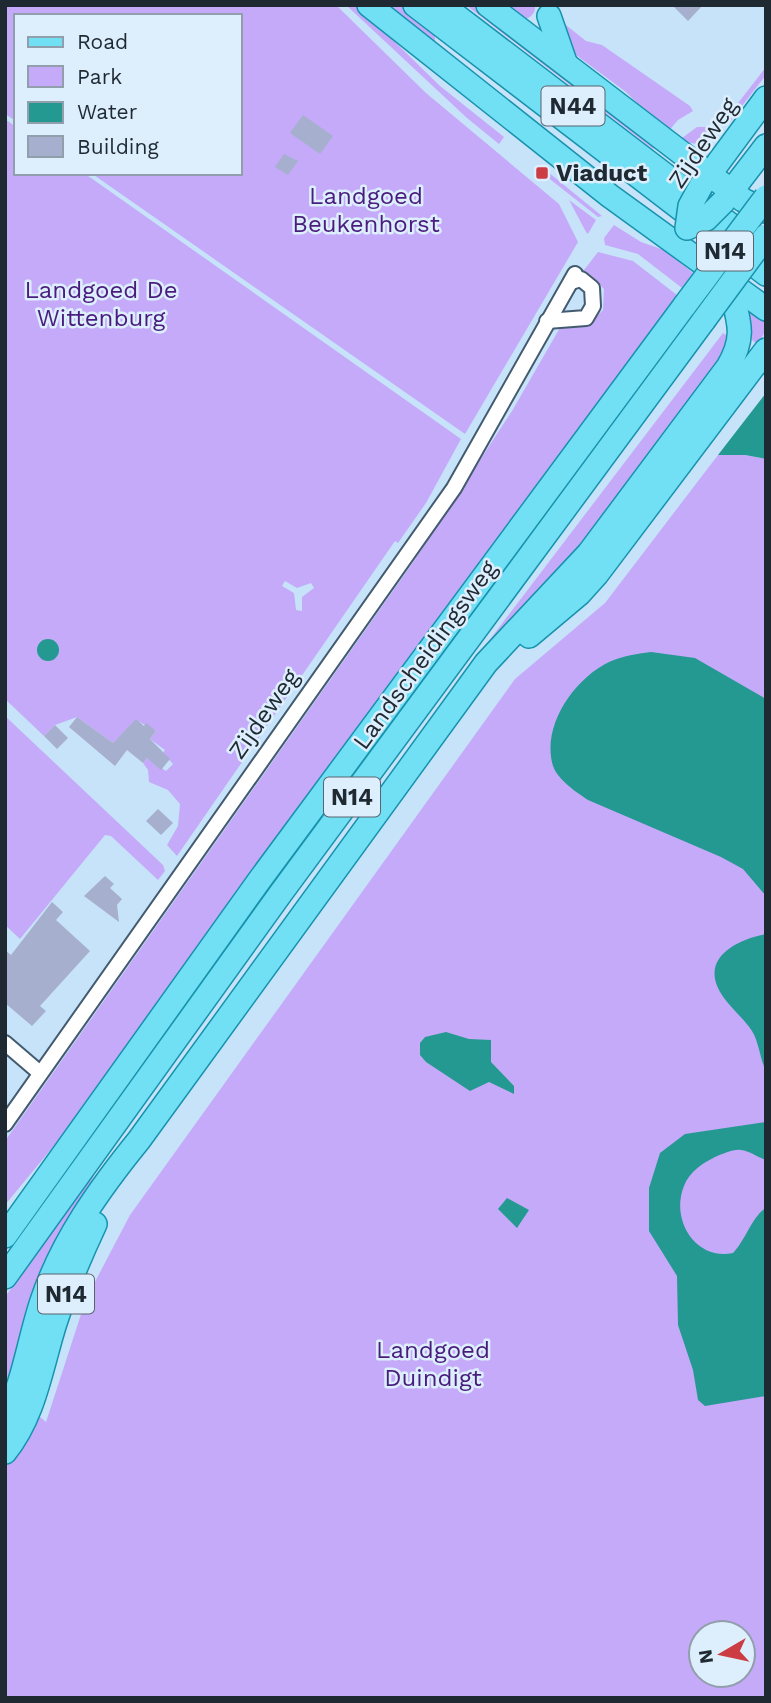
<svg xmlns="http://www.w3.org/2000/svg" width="771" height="1703" viewBox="0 0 771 1703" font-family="'Work Sans',sans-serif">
	<rect width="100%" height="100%" fill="#c7e3fa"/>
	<g fill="#c5aaf9" fill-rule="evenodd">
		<polygon points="5,5 336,5 426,93 559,204 578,242 465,434 91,173 240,173 240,16 16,16 16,121 5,114"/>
		<polygon points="346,5 357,5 440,86 504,137 499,144 467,118"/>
		<polygon points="376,5 401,5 435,31 435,46"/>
		<polygon points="466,5 476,5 657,144 653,149"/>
		<path d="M495,5H535C536,13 531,17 524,20Z"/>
		<polygon points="562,22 586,41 602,45 690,106 693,111 678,120 667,133 626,92 568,49"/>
		<polygon points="766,67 766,75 729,123 725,120"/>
		<path d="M5,119L16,127V173H84L461,439L426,503L398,543L395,541L177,856L167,845L178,826L180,804L168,790L149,782L148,770L143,763L147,758L166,771L173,764L163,753L165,750L150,739L156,731L136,720L113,743L77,717L55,725L44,736L5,699ZM285,581L297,588L311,583L314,588L302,597V611L296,610L294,593L282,586Z"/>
		<polygon points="697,127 707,127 716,136 697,144 678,141"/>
		<polygon points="548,172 602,216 598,217 546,176"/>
		<polygon points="569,200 596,220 588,234 586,232"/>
		<polygon points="614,225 641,242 664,250 693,273 682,288 638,254 605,245 604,238"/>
		<polygon points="598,252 633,261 677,295 327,771 71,1125 5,1205 5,1141 414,561 512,411 561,326 588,325 603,310 604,289 584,270"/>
		<polygon points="741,299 766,318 766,331 757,344 747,336"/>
		<polygon points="723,333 729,337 730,347 614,508 488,649 485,646"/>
		<path d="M718,455H745L766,459V1698H5V1460L33,1411L46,1422L86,1299L130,1215L515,679L605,603ZM701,1633H743V1675H701Z"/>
		<polygon points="5,716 163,865 165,871 158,880 111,836 105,835 20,939 5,925"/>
		<polygon points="96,1171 42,1286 5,1397 5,1297"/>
	</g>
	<g fill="#239991">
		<polygon points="766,393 766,459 745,455 718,455"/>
		<circle cx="48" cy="650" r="11"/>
		<path d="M651,652L695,658L766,699V896L743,869L721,857L588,800C576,792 558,780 553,766C541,726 574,679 609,662C622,656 636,654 651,652Z"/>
		<path d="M766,934V1071C760,1059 759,1042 752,1031C744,1019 732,1009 724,998C697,961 733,940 766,934Z"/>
		<polygon points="446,1032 469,1039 491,1040 491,1062 514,1086 514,1094 489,1082 470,1091 426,1062 420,1055 420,1043 425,1037"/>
		<path d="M766,1122V1160C757,1157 750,1151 741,1150C733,1149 723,1154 715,1157C703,1163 689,1172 684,1186C670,1220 696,1261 733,1253C745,1241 753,1215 766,1208V1396L705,1406L698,1400L693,1370L678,1325L677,1276L649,1231V1188L660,1153L685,1134Z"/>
		<polygon points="507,1198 529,1210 517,1228 498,1209"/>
	</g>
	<g fill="#a6afcd">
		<polygon points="672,5 703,5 688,21"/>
		<polygon points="303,115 333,136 320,154 290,133"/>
		<polygon points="284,154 298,161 288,175 275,167"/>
		<polygon points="77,717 113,743 136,719 144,726 146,723 156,731 150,739 170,759 161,770 147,758 143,763 127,750 115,766 69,727"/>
		<polygon points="55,725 68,738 57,749 44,736"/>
		<polygon points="158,809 173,823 161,835 146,821"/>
		<polygon points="105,876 114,884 110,888 122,899 117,905 119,922 84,896"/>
		<polygon points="52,902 63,912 56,920 90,951 40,1006 46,1011 32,1026 5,1003 5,950 11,955"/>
	</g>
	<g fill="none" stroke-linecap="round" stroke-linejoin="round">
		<defs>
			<g id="street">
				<polyline points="547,321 586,318 593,306 592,288 581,279 571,282"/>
				<polyline points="5,1043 40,1073"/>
				<polyline points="5,1124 454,488 575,274"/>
			</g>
			<g id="primary">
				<polyline points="369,5 610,196 766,309"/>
				<polyline points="415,5 766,274"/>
				<polyline points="442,5 766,252"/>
				<polyline points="488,5 743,200 766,211"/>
				<polyline points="549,16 565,62"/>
				<polyline points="701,186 766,98"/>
				<polyline points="723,202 766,146"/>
				<polyline points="529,636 579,594 597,574 766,350"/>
				<polyline points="5,1236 261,878 685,305"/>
				<polyline points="5,1277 281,893 704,320"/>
				<path d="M5,1419C24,1382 29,1340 42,1301C62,1241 100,1188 139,1140L486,663L589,553L728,367C748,333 737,318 729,282"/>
				<path d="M5,1452C35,1415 41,1367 55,1323C66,1289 80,1256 95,1224"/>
			</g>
		</defs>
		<use href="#street" stroke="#435b6f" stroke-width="18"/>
		<use href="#primary" stroke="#1792ac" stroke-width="26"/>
		<use href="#street" stroke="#fff" stroke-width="14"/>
		<use href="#primary" stroke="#71dff4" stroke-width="23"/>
		<defs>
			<g id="primary-bridge">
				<polyline points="701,186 690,206 687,228 706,219 723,202"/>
				<polyline points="685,305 766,197"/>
				<polyline points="704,320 766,236"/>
			</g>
		</defs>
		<use href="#primary-bridge" stroke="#1792ac" stroke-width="26" stroke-linecap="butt"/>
		<use href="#primary-bridge" stroke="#71dff4" stroke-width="23"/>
	</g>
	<rect fill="#cc3c43" stroke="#ddeefd" stroke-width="2.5" x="535" y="166" width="14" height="14" rx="3.5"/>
	<g text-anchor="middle" stroke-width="5" stroke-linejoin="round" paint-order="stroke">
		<g fill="#ddeefd" stroke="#58646f" stroke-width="2">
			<rect x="541.5" y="86.5" width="63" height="39" rx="5"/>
			<rect x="697" y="231.5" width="56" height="39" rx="5"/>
			<rect x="324" y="777.5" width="56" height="39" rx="5"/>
			<rect x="38" y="1274.5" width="56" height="39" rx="5"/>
		</g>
		<g font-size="23" font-weight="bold" fill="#1f2932">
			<text x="573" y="114">N44</text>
			<text x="725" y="259">N14</text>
			<text x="352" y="805">N14</text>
			<text x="66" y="1302">N14</text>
		</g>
		<g font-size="24" fill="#1f2932" stroke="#ddeefd">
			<text transform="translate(703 143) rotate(-56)" y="8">Zijdeweg</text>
			<text transform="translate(425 655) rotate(-54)" y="8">Landscheidingsweg</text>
			<text transform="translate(264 714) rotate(-55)" y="8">Zijdeweg</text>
		</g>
		<g font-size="24" font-weight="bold" fill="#1f2932" stroke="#ddeefd" text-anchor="start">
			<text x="556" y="181">Viaduct</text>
		</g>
		<g font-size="24" fill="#4a1c7e" stroke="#ddeefd">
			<text x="366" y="204">Landgoed<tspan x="366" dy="28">Beukenhorst</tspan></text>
			<text x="101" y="298">Landgoed De<tspan x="101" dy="28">Wittenburg</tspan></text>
			<text x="433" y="1358">Landgoed<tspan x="433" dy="28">Duindigt</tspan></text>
		</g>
	</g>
	<rect width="771" height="1703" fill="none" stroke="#1f2932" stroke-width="14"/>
	<rect x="14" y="14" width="228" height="161" fill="#ddeefd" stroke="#919fac" stroke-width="2"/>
	<rect x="28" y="37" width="35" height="10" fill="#71dff4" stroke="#919fac" stroke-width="2"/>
	<text x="77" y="49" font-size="21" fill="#1f2932">Road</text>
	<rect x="28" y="66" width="35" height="21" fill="#c5aaf9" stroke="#919fac" stroke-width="2"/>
	<text x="77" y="84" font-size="21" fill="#1f2932">Park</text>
	<rect x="28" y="102" width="35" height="21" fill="#239991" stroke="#919fac" stroke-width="2"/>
	<text x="77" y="119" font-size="21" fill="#1f2932">Water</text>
	<rect x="28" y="136" width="35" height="21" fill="#a6afcd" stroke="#919fac" stroke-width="2"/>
	<text x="77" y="154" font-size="21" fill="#1f2932">Building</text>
	<g transform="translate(722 1654) rotate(261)"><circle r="33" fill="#ddeefd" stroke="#919fac" stroke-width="2"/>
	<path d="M0-5L12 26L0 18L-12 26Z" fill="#cc3c43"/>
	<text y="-10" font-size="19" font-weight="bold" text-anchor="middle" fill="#1f2932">N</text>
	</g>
</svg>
